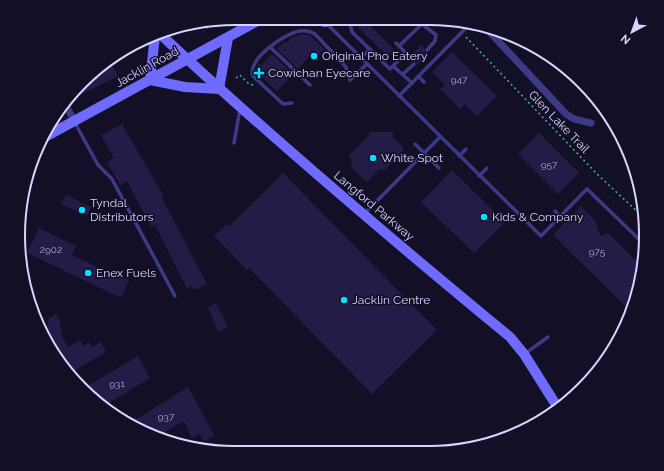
<svg xmlns="http://www.w3.org/2000/svg" width="664" height="471" viewBox="0 0 664 471" font-family="Raleway,sans-serif">
	<rect width="100%" height="100%" fill="#130f26"/>
	<g fill="#241b47">
		<polygon points="364,20 394,49 387,56 358,27"/>
		<polygon points="302,34 310,35 324,49 315,59 311,55 298,69 277,49 284,41 286,43 293,37"/>
		<polygon points="421,45 424,48 425,52 429,53 417,65 416,62 412,62 408,58"/>
		<polygon points="452,52 497,96 477,116 465,104 460,109 440,89 445,85 432,72"/>
		<polygon points="272,54 293,74 277,91 256,72 258,65 260,63 261,65"/>
		<polygon points="109,59 118,76 69,101 67,100 72,92"/>
		<polygon points="122,124 164,197 162,198 207,284 194,290 192,286 187,289 155,225 151,227 127,181 120,185 107,162 114,158 101,135"/>
		<polygon points="370,132 393,132 393,137 403,147 403,151 385,170 379,169 367,182 350,166 353,163 349,156 370,134"/>
		<polygon points="539,133 579,173 558,194 518,154"/>
		<polygon points="452,170 505,222 474,253 421,202"/>
		<polygon points="283,173 437,330 372,394 249,268 247,270 214,236 227,224 229,226"/>
		<polygon points="66,195 91,207 87,216 61,204"/>
		<polygon points="581,206 596,222 600,236 608,233 641,266 629,310 553,235"/>
		<polygon points="39,228 76,246 72,255 120,278 121,276 129,280 121,298 27,253"/>
		<polygon points="216,303 228,327 218,332 208,307"/>
		<polygon points="56,314 62,324 59,325 63,331 60,333 68,347 80,340 84,346 90,342 92,347 101,342 106,352 69,374 40,329 49,324 47,320"/>
		<polygon points="138,356 150,378 106,405 84,388"/>
		<polygon points="188,387 215,436 204,441 200,434 192,438 184,421 159,436 140,431 130,423"/>
	</g>
	<g fill="none" stroke-linecap="round" stroke-linejoin="round">
		<g stroke="#2fb8b0" stroke-width="1.5" stroke-dasharray="2 3" stroke-linecap="butt">
			<polyline points="204,22 207,29"/>
			<polyline points="466,37 597,174 641,215"/>
			<polyline points="236,78 240,75 249,84 253,85"/>
		</g>
		<g stroke="#3d3a85" stroke-width="3.5">
			<polyline points="349,20 352,32 390,69 393,66 412,83"/>
			<polyline points="326,23 541,236 587,189 645,245"/>
			<polyline points="399,46 422,24 436,35 435,41 427,50"/>
			<polyline points="270,47 310,85"/>
			<polyline points="361,58 370,49"/>
			<polyline points="393,66 406,53 396,43"/>
			<polyline points="403,74 414,64"/>
			<polyline points="419,77 424,82"/>
			<polyline points="399,96 472,22"/>
			<path d="M292,103L283,104L253,76C247,59 285,33 300,31C306,30 310,31 315,34L346,67L350,80L367,64"/>
			<polyline points="75,123 98,165 112,179 175,296"/>
			<polyline points="234,143 240,109"/>
			<polyline points="415,144 439,168"/>
			<polyline points="459,156 466,149"/>
			<polyline points="479,176 487,168"/>
			<polyline points="555,211 560,216"/>
			<polyline points="365,213 440,137"/>
			<polyline points="526,353 548,337"/>
		</g>
		<g stroke="#3d3a85" stroke-width="7">
			<polyline points="486,28 566,114 574,119 591,123"/>
			<polyline points="65,104 75,122"/>
		</g>
		<g stroke="#6f6bff" stroke-width="10">
			<polyline points="319,20 325,22 325,20"/>
			<path d="M160,34C273,139 391,239 510,337L524,354L558,408"/>
			<polyline points="150,80 185,87 219,89"/>
			<polyline points="150,80 155,36"/>
			<polyline points="219,89 228,38"/>
			<polyline points="43,138 263,18"/>
		</g>
	</g>
	<g fill="#00e5ff" stroke="#130f26" stroke-width="1.5">
		<circle cx="314" cy="56" r="4"/>
		<path d="M257 67h4v4h4v4h-4v4h-4v-4h-4v-4h4z"/>
		<circle cx="373" cy="158" r="4"/>
		<circle cx="82" cy="210" r="4"/>
		<circle cx="484" cy="217" r="4"/>
		<circle cx="88" cy="273" r="4"/>
		<circle cx="344" cy="300" r="4"/>
	</g>
	<g text-anchor="middle" stroke-width="3" stroke-linejoin="round" paint-order="stroke">
		<g font-size="10" fill="#aca6d1">
			<text x="459" y="83">947</text>
			<text x="549" y="168">957</text>
			<text x="51" y="253">2902</text>
			<text x="597" y="255">975</text>
			<text x="117" y="387">931</text>
			<text x="166" y="420">937</text>
		</g>
		<g font-size="12" fill="#d9d4ff" stroke="#130f26" text-anchor="start">
			<text x="322" y="60">Original Pho Eatery</text>
			<text x="268" y="77">Cowichan Eyecare</text>
			<text x="381" y="162">White Spot</text>
			<text x="90" y="207">Tyndal<tspan x="90" dy="14">Distributors</tspan></text>
			<text x="492" y="221">Kids &amp; Company</text>
			<text x="96" y="277">Enex Fuels</text>
			<text x="352" y="304">Jacklin Centre</text>
		</g>
		<g font-size="12" fill="#d9d4ff" stroke="#130f26">
			<text transform="translate(147 67) rotate(-29)" y="4">Jacklin Road</text>
			<text transform="translate(559 122) rotate(46)" y="4">Glen Lake Trail</text>
			<text transform="translate(374 206) rotate(40)" y="4">Langford Parkway</text>
		</g>
	</g>
	<path d="M0 0H664V471H0ZM235 25H429A210 210 0 0 1 639 235V236A210 210 0 0 1 429 446H235A210 210 0 0 1 25 236V235A210 210 0 0 1 235 25Z" fill="#130f26" fill-rule="evenodd"/>
	<path fill="none" stroke="#d9d4ff" stroke-width="2" d="M235 25H429A210 210 0 0 1 639 235V236A210 210 0 0 1 429 446H235A210 210 0 0 1 25 236V235A210 210 0 0 1 235 25Z"/>
	<g transform="translate(632 32) rotate(221)" stroke="#130f26" stroke-width="3" paint-order="stroke">
	<path d="M0-3L7 15L0 10L-7 15Z" fill="#d9d4ff"/>
	<text y="-6" font-size="11" font-weight="bold" text-anchor="middle" fill="#d9d4ff">N</text>
	</g>
</svg>
